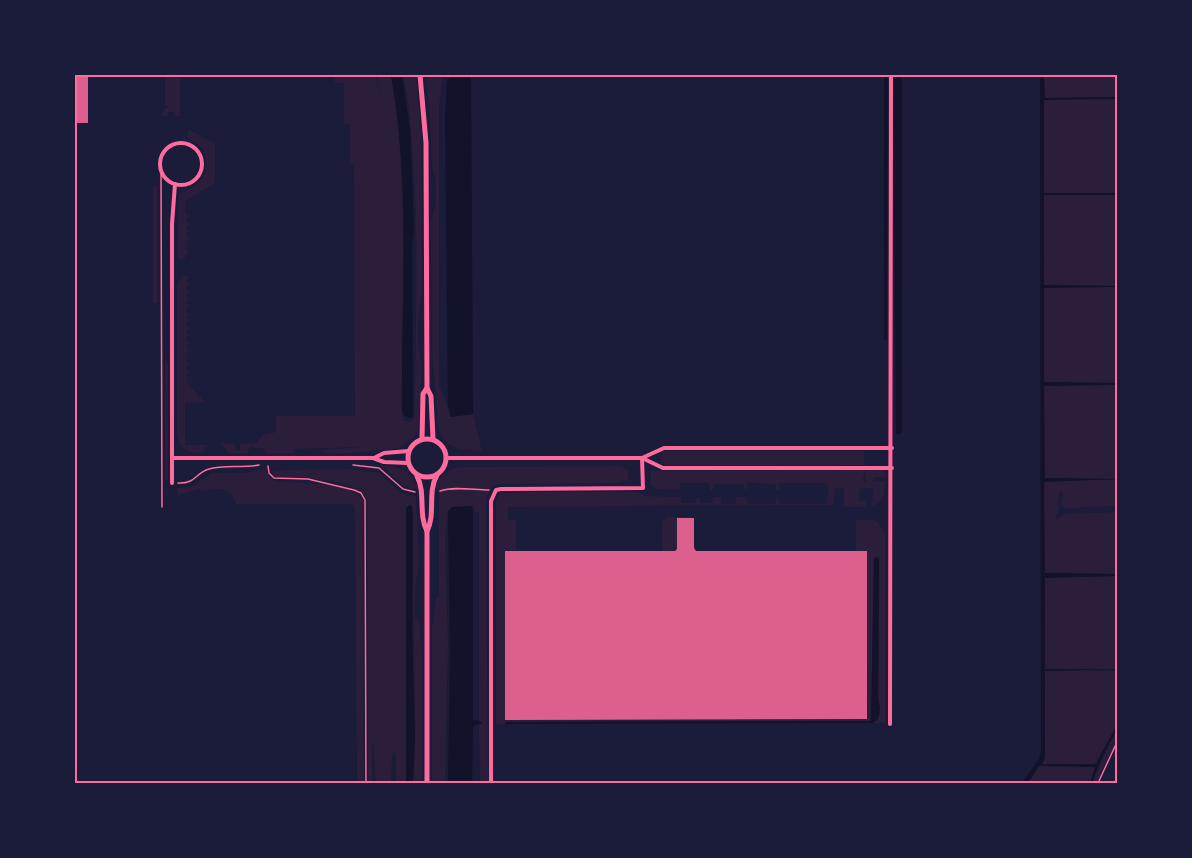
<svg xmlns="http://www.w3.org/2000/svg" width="1192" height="858" viewBox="0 0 1192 858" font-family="Spectral,serif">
	<rect width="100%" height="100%" fill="#1b1b3a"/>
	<g fill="#2a1e3b">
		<polygon points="165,75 180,75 180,116 175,116 175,112 168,112 167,116 162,116 165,108 168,108 168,106 165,106"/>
		<path d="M335,75H376L380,100L377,75H391C410,187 401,303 402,416L404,420L409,422L413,420L415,416C415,303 422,188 404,75H416L421,136L422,291L418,318V346L422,368L418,430L414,437L399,448L352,453H324V450L363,447L295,449L293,453H266L262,448H253L251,446L247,453H229L220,443L235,444L236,451L240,450V444H255L263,435L276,432V416H355L354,165L350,164V124H344V83H335Z"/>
		<path d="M426,75H443L439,106V385L451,416L473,414L482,451C461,450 444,450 438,427L432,352L431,220L436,204V181L432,167L430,114Z"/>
		<polygon points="1044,75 1117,75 1117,97 1044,98"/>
		<rect x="1044" y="99" width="73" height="94"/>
		<path d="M190,130L215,144V183L185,201V213L189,216L186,220L189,224L186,227L189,231L186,234L189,238L186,242L189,245L186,249L189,253L185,255V259L180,260L177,257L179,196C183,190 189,190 195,185C208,177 211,158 200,146C196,143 191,141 188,138V131Z"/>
		<rect x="153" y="186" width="4" height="117"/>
		<polygon points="1044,195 1117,195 1117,286 1044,285"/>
		<path d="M185,275L189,277L186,281L189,284L186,288L189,292L186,295L189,299L186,303L189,306L186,310L189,314L186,317L189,320L186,324L189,328L186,332L189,335L186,339L189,343L186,346L189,350L186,353L189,357L186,361L189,364L186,368L189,371L186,375L189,379L186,382L205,402L185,403V445H209L200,453C188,453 179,448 177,435V283Z"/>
		<polygon points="1044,287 1117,287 1117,383 1044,382"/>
		<polygon points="165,359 168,363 168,481 165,479"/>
		<polygon points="1046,385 1117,385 1117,479 1045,478 1044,386"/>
		<polygon points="663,451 864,451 864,465 665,465 660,460"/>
		<path d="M376,465C396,466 411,468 418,489C396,489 395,470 376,465Z"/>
		<path d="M621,466L628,470L629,477L627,480L619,483L498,484C487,487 486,499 486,509L488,783H480L479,724L482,723L479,721V514L471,506L448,511L445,541L448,642L445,783H432V627L436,598L439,597V490L435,489C439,477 447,469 460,467Z"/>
		<path d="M266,469L269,477L275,481C295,484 353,481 363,500L364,783H357L355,509L353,504H236L231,493L221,489L202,491L199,489L178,495L177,488L193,486L211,473H243Z"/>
		<path d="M349,469L379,473L401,493L416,496L419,560L415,592V619H419L422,655V783H413L415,735L412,506H406V783H396V756L394,752L392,754L391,783H376L373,744L372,745V783H368L367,499C356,478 298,477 276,477L273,474L271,470Z"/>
		<path d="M865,470L863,481L866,482V470H885V477H873V482L885,481C885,493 885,502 872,506L873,488L859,489V501H866V507H844V488H835L833,505L508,507V520H516V551L505,552V719H867V552L856,551V520H872L878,522L885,534V723H873C881,714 881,712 878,700L879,559L876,556L874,559L871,721L505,722V724H496V502L499,495L504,493L534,492H639L645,496L681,497V503H696L697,497L699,498L700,503H712L713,497H721V504H736V497H747V504H776V497H779V504H827V497H829L827,483H779V490H776V484L747,483V490H745L744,484H713V490H710L709,483H681L680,490L656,489L651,485V471Z"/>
		<path d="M1048,480H1117V506C1100,507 1083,506 1066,509L1061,504L1063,493L1061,491L1059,493L1058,513L1055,517L1057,519L1065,514L1117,512V574L1045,573L1044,482Z"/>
		<polygon points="667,517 694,517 675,551 662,551 662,521"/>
		<polygon points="1085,575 1117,576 1117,669 1045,669 1045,578"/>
		<polygon points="1045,671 1117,671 1117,725 1095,764 1042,764 1045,758"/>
		<polygon points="1117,730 1117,739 1096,783 1092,783 1096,769 1090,783 1028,783 1039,766 1094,766 1097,769"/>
	</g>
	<g fill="#12122b">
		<path d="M391,75H402L410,130L414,231L412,244L413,417L410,418L404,416L402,408C401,298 411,184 391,75Z"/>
		<polygon points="452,75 471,75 473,414 451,417 448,406 445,117 447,80"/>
		<polygon points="884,75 888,75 887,340 884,339"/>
		<polygon points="893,75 902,75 902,432 898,435 896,433"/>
		<polygon points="1040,75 1044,75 1045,98 1117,97 1117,99 1044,100 1044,193 1117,193 1117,195 1044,195 1044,285 1117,286 1117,287 1044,288 1044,382 1117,383 1117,385 1044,386 1045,478 1117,479 1044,482 1045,573 1117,574 1117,576 1045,578 1045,669 1117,669 1045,671 1045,758 1042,764 1096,764 1117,725 1117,730 1105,751 1092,783 1090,783 1095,767 1039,766 1028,783 1022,783 1039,759 1041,752"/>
		<polygon points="409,505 412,506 413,517 412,630 415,735 413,783 406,783 406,509"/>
		<polygon points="471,506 473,509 473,720 479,721 482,723 473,726 472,783 448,783 450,653 448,511 452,507"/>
		<polygon points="876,556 879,559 878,699 880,708 878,719 873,723 505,724 505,722 871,721 874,559"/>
	</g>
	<g fill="#dd5f8e">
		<rect x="75" y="75" width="13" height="48"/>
		<polygon points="677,518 694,518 694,548 696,551 867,551 867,719 505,720 505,551 675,551 677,549"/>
	</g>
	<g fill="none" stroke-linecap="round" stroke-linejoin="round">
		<g stroke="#ff6b9d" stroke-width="1.5">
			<polyline points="161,167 162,507"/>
			<polyline points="353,465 379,468 403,489 415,492"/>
			<polyline points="268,466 269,473 274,478 308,479 354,490 361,493 365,500 366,783"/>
			<path d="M178,483C196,484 195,473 209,469C222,465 243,468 259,465"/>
			<path d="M440,491C454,486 474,490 489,490"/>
			<polyline points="1098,783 1117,742"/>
		</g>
		<g stroke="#ff6b9d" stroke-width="4">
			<circle cx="181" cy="164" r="21"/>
			<polyline points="172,458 373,458 384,462 408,463"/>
			<polyline points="374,458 384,453 409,451"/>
			<polyline points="447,458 642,458 663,468 892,468"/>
			<polyline points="642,458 664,448 892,448"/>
			<polyline points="172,483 172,224 175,184"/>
			<polyline points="890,724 891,75"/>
			<polyline points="491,783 491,501 496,490 501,489 643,488 642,458"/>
		</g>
		<g stroke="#ff6b9d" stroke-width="5">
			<polyline points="420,75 426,143 427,388 423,394 422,439"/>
			<polyline points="427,388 431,396 433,439"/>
			<circle cx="427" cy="458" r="19"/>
			<path d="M417,476C426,493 418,514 427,531"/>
			<path d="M427,783V531C436,514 427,492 437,475"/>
		</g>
	</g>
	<rect width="1192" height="858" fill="none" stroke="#1b1b3a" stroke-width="153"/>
	<rect x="76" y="76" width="1040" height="706" fill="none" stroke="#ff6b9d" stroke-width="2"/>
</svg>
